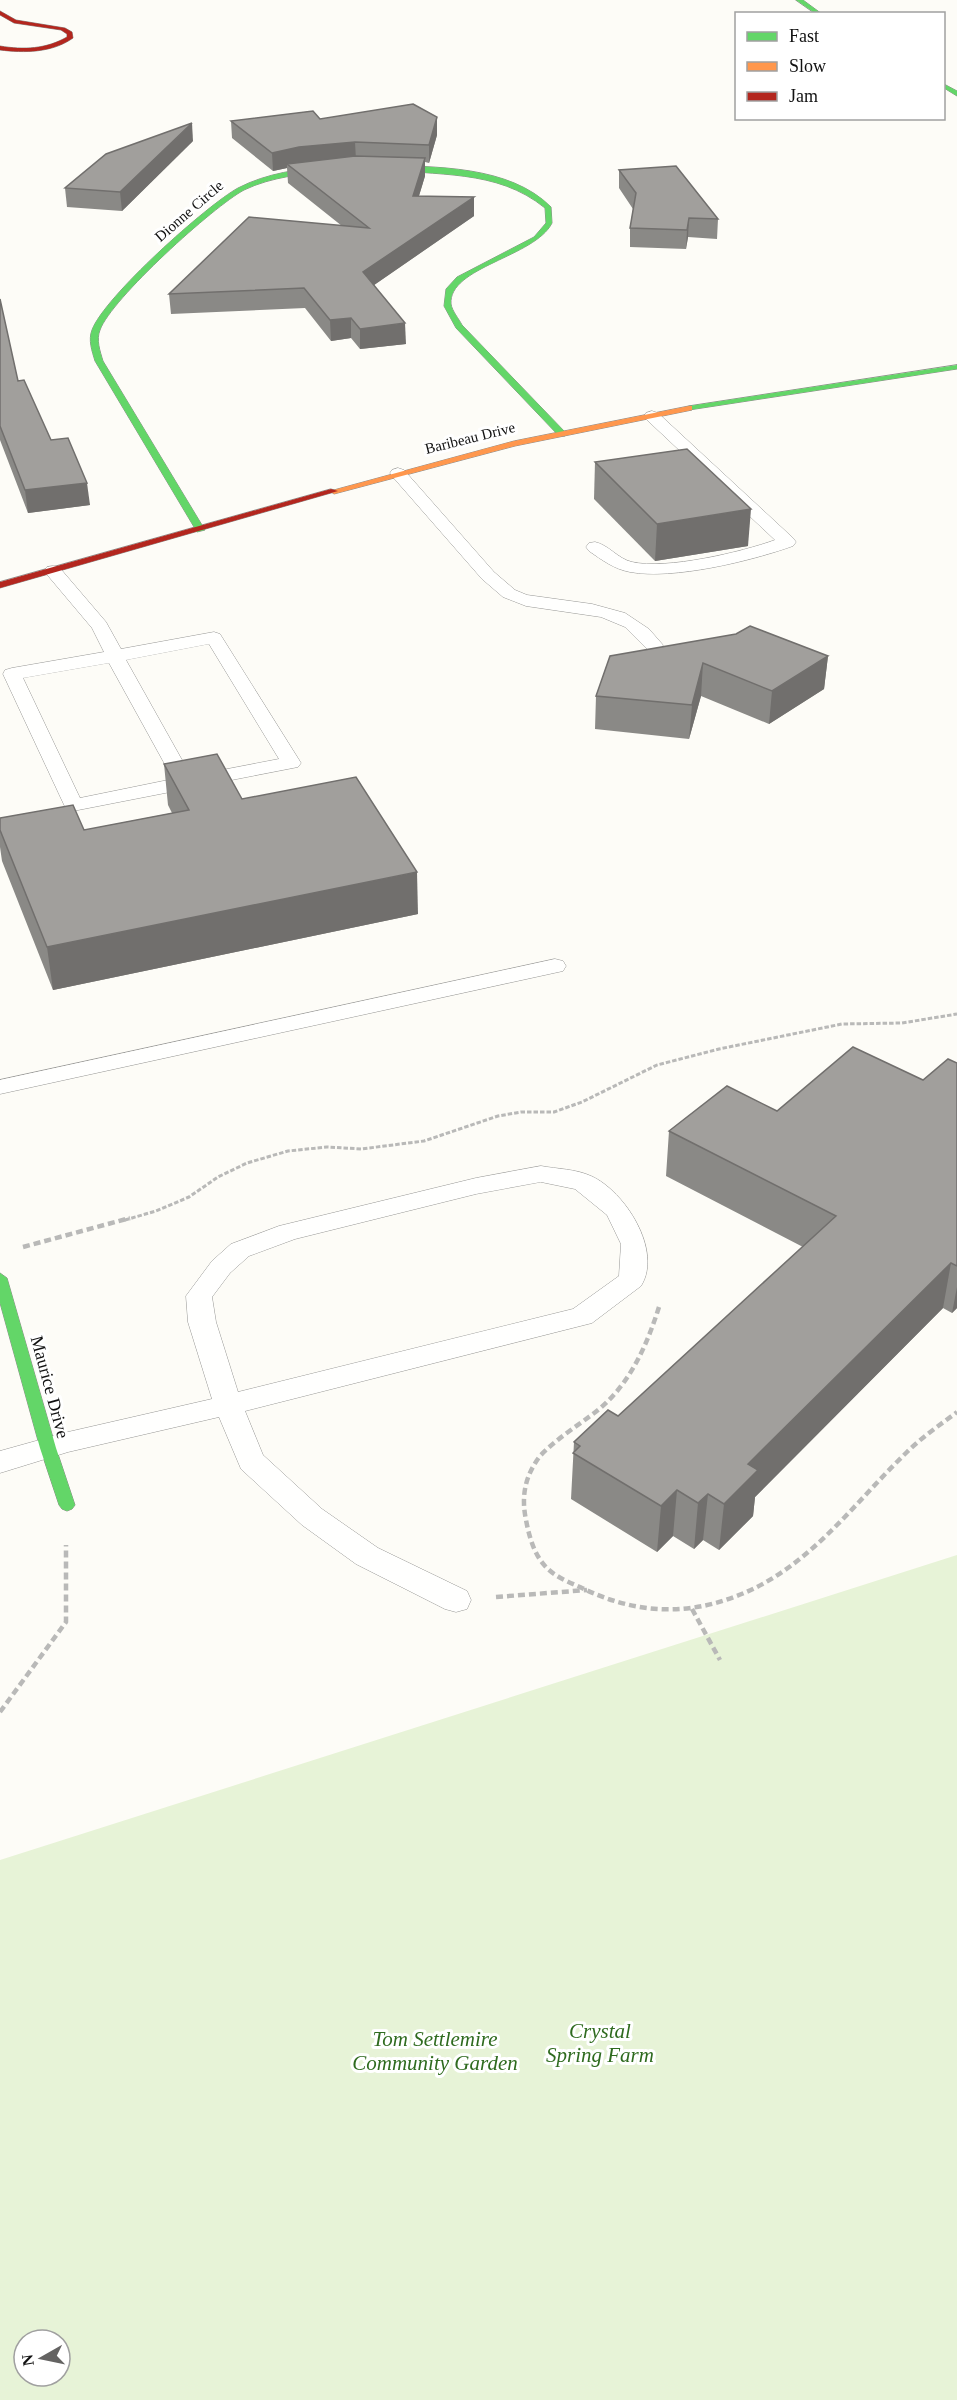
<svg xmlns="http://www.w3.org/2000/svg" width="957" height="2400" viewBox="0 0 957 2400" font-family="Georgia,serif">
	<rect width="100%" height="100%" fill="#fdfcf7"/>
	<path fill="#e7f3d7" fill-rule="evenodd" d="M957,1555V2400H0V1860ZM24,2340H60V2376H24Z"/>
	<g fill="none" stroke-linecap="round" stroke-linejoin="round">
		<defs>
			<g id="lane">
				<path d="M652,411L658,413L793,538L796,542L793,546C751,561 673,580 630,572C614,569 602,560 589,551L586,547L589,543L595,542C609,545 618,559 632,562C666,570 742,552 775,540L646,419L644,416L646,413Z"/>
				<polygon points="398,468 404,470 494,572 515,590 527,595 592,604 625,613 649,629 663,645 661,649 647,649 625,627 601,617 526,606 503,597 482,579 392,476 390,473 392,470"/>
				<path d="M53,566L59,567L106,622L121,649L214,632L220,634L301,763L298,767L73,811L66,809L3,674L5,670L12,668L104,652L92,628L44,571L47,567ZM209,644L279,759L191,776L126,660ZM109,663L173,779L80,798L23,678Z"/>
				<polygon points="555,959 563,961 566,966 563,971 0,1094 0,1080"/>
				<path d="M541,1166C557,1169 576,1169 591,1176C625,1191 663,1251 641,1286L592,1323L245,1411L263,1455L322,1509L378,1548L467,1591L471,1600L467,1609L456,1612L445,1609L356,1564L302,1525L241,1469L219,1417L68,1452L0,1473V1451L68,1432L212,1399L188,1322L186,1296L212,1261L231,1244L279,1226L476,1178ZM541,1182L575,1189L607,1215L621,1244L619,1276L573,1309L238,1392L216,1322L212,1297L230,1273L249,1256L295,1239L476,1194Z"/>
			</g>
			<g id="fast">
				<polygon points="796,0 803,0 822,14 816,14"/>
				<polygon points="944,84 957,91 957,96 944,88"/>
				<path d="M380,165C435,167 509,165 551,207L552,223C535,257 448,267 451,304C452,311 459,319 462,325L565,432V436H559L456,328L444,306L446,289L457,277L534,237L546,223L545,208C496,168 436,177 378,168Z"/>
				<path d="M331,166L333,169C303,175 273,176 244,190C214,206 111,299 100,330C96,340 100,351 103,361L205,530L197,532L95,361C92,351 88,340 92,330C104,297 207,205 238,188C267,173 299,169 331,166Z"/>
				<polygon points="957,365 957,369 689,410 685,408 689,406"/>
				<polygon points="0,1273 7,1278 56,1448 75,1505 72,1509 67,1511 62,1509 59,1505 40,1448 0,1303"/>
			</g>
			<polygon id="slow" points="689,406 692,406 692,410 515,446 334,494 330,491 514,441"/>
			<g id="jam">
				<path d="M0,11L16,20L65,28L72,32L73,38C52,53 24,53 0,50V46C24,50 46,49 67,37V34L61,30L14,23L0,15Z"/>
				<polygon points="331,489 338,491 0,588 0,582"/>
			</g>
		</defs>
		<use href="#lane" stroke="#979795" stroke-width="1"/>
		<use href="#fast" stroke="#8e8d8b" stroke-width="1"/>
		<use href="#slow" stroke="#8e8d8b" stroke-width="1"/>
		<use href="#jam" stroke="#8e8d8b" stroke-width="1"/>
		<polyline stroke="#b9b9b8" stroke-width="3" stroke-dasharray="4.5 2" stroke-linecap="butt" points="125,1220 156,1211 189,1197 218,1177 247,1163 288,1151 327,1147 361,1149 424,1141 498,1116 521,1112 554,1112 582,1102 657,1065 719,1049 842,1024 902,1023 957,1014"/>
		<g stroke="#b9b9b8" stroke-width="4.5" stroke-dasharray="7 4" stroke-linecap="butt">
			<polyline points="23,1247 130,1218"/>
			<path d="M659,1307C647,1345 630,1384 598,1410C579,1425 557,1438 540,1456C525,1476 521,1496 526,1520C529,1536 534,1554 545,1566C554,1576 568,1582 580,1587C630,1612 681,1617 734,1597C808,1570 853,1504 907,1452C922,1437 940,1425 957,1412"/>
			<polyline points="496,1597 587,1590"/>
			<polyline points="692,1609 720,1660"/>
			<polyline points="0,1712 66,1622 66,1545"/>
		</g>
		<use href="#lane" fill="#fffffe" fill-rule="evenodd"/>
		<use href="#fast" fill="#63d668" fill-rule="evenodd"/>
		<use href="#slow" fill="#ff974d" fill-rule="evenodd"/>
		<use href="#jam" fill="#b3261e" fill-rule="evenodd"/>
	</g>
	<g fill="#8a8986">
		<polygon points="320,119 437,135 429,163 425,162 425,176 419,196 474,216 374,285 406,344 360,349 351,338 331,341 305,308 171,314 169,294 342,226 288,183 287,168 273,171 232,138 231,121"/>
		<polygon points="193,141 122,211 67,207 65,188"/>
		<polygon points="619,170 718,219 717,239 688,237 686,249 630,247 630,228 633,209 619,188"/>
		<polygon points="0,299 18,381 51,440 90,505 28,513 0,440"/>
		<polygon points="595,462 748,546 655,561 594,499"/>
		<polygon points="610,656 828,656 824,689 769,724 701,696 689,739 595,729 596,696"/>
		<polygon points="164,764 242,799 418,914 53,990 2,861 0,847 0,818 84,830 172,813 168,805"/>
		<polygon points="957,1063 957,1308 952,1313 943,1308 755,1497 753,1516 719,1550 703,1540 694,1549 673,1536 657,1552 571,1499 574,1442 618,1416 803,1247 666,1176 669,1131 777,1111 923,1080"/>
	</g>
	<g fill="#716f6d">
		<polygon points="437,117 437,135 429,163 429,145"/>
		<polygon points="192,123 193,141 122,211 120,192"/>
		<polygon points="355,142 356,160 287,164 287,168 273,171 272,153 299,147"/>
		<polygon points="425,158 425,176 413,215 413,196"/>
		<polygon points="474,197 474,216 364,292 363,272"/>
		<polygon points="689,218 688,237 686,249 687,230"/>
		<polygon points="351,318 351,338 331,341 330,320"/>
		<polygon points="405,323 406,344 360,349 360,329"/>
		<polygon points="87,483 90,505 28,513 25,490"/>
		<polygon points="751,509 748,546 655,561 657,524"/>
		<polygon points="828,656 824,689 769,724 772,691"/>
		<polygon points="703,663 701,696 689,739 692,705"/>
		<polygon points="417,872 418,914 53,990 47,947"/>
		<polygon points="951,1263 943,1308 755,1497 753,1516 719,1550 724,1504 748,1464"/>
		<polygon points="957,1287 957,1308 952,1313"/>
		<polygon points="677,1490 673,1536 657,1552 661,1506"/>
		<polygon points="708,1494 703,1540 694,1549 698,1503"/>
	</g>
	<g fill="#a19f9c" stroke="#716f6d" stroke-width="1.5">
		<polygon points="413,104 437,117 429,145 355,142 299,147 272,153 231,121 313,111 320,119"/>
		<polygon points="192,123 120,192 65,188 106,154"/>
		<polygon points="355,156 425,158 413,196 474,197 363,272 405,323 360,329 351,318 330,320 304,288 169,294 249,217 369,228 287,164"/>
		<polygon points="676,166 718,219 689,218 687,230 630,228 636,193 619,170"/>
		<polygon points="0,299 18,381 24,380 51,440 68,438 87,483 25,490 0,426"/>
		<polygon points="687,449 751,509 657,524 595,462"/>
		<polygon points="750,626 828,656 772,691 703,663 692,705 596,696 610,656 736,634"/>
		<polygon points="217,754 242,799 356,777 417,872 47,947 0,830 0,818 73,805 84,830 189,810 164,764"/>
		<polygon points="853,1047 923,1080 948,1059 957,1063 957,1266 951,1263 748,1464 758,1470 724,1504 708,1494 698,1503 677,1490 661,1506 573,1453 580,1446 574,1442 608,1410 618,1416 836,1216 669,1131 727,1086 777,1111"/>
	</g>
	<g text-anchor="middle" stroke-width="6" stroke-linejoin="round" paint-order="stroke">
		<g font-size="15" fill="#111" stroke="#fff">
			<text transform="translate(189 211) rotate(-41)" y="5">Dionne Circle</text>
			<text transform="translate(470 438) rotate(-14)" y="5">Baribeau Drive</text>
		</g>
		<g font-size="18" fill="#111" stroke="#fff">
			<text transform="translate(50 1387) rotate(75)" y="6">Maurice Drive</text>
		</g>
		<g font-size="21" font-style="italic" fill="#2f6b1f" stroke="#fff">
			<text x="600" y="2038">Crystal<tspan x="600" dy="24">Spring Farm</tspan></text>
			<text x="435" y="2046">Tom Settlemire<tspan x="435" dy="24">Community Garden</tspan></text>
		</g>
	</g>
	<rect x="735" y="12" width="210" height="108" fill="#ffffff" stroke="#a0a0a0" stroke-width="1.5"/>
	<rect x="747" y="32" width="30" height="9" fill="#63d668" stroke="#a0a0a0" stroke-width="1.5"/>
	<text x="789" y="42" font-size="18" fill="#111111">Fast</text>
	<rect x="747" y="62" width="30" height="9" fill="#ff974d" stroke="#a0a0a0" stroke-width="1.5"/>
	<text x="789" y="72" font-size="18" fill="#111111">Slow</text>
	<rect x="747" y="92" width="30" height="9" fill="#b3261e" stroke="#a0a0a0" stroke-width="1.5"/>
	<text x="789" y="102" font-size="18" fill="#111111">Jam</text>
	<g transform="translate(42 2358) rotate(261)"><circle r="28" fill="#ffffff" stroke="#a0a0a0" stroke-width="1.5"/>
	<path d="M0-4.5L10 22L0 15L-10 22Z" fill="#646362"/>
	<text y="-9" font-size="16" font-weight="bold" text-anchor="middle" fill="#111111">N</text>
	</g>
</svg>
